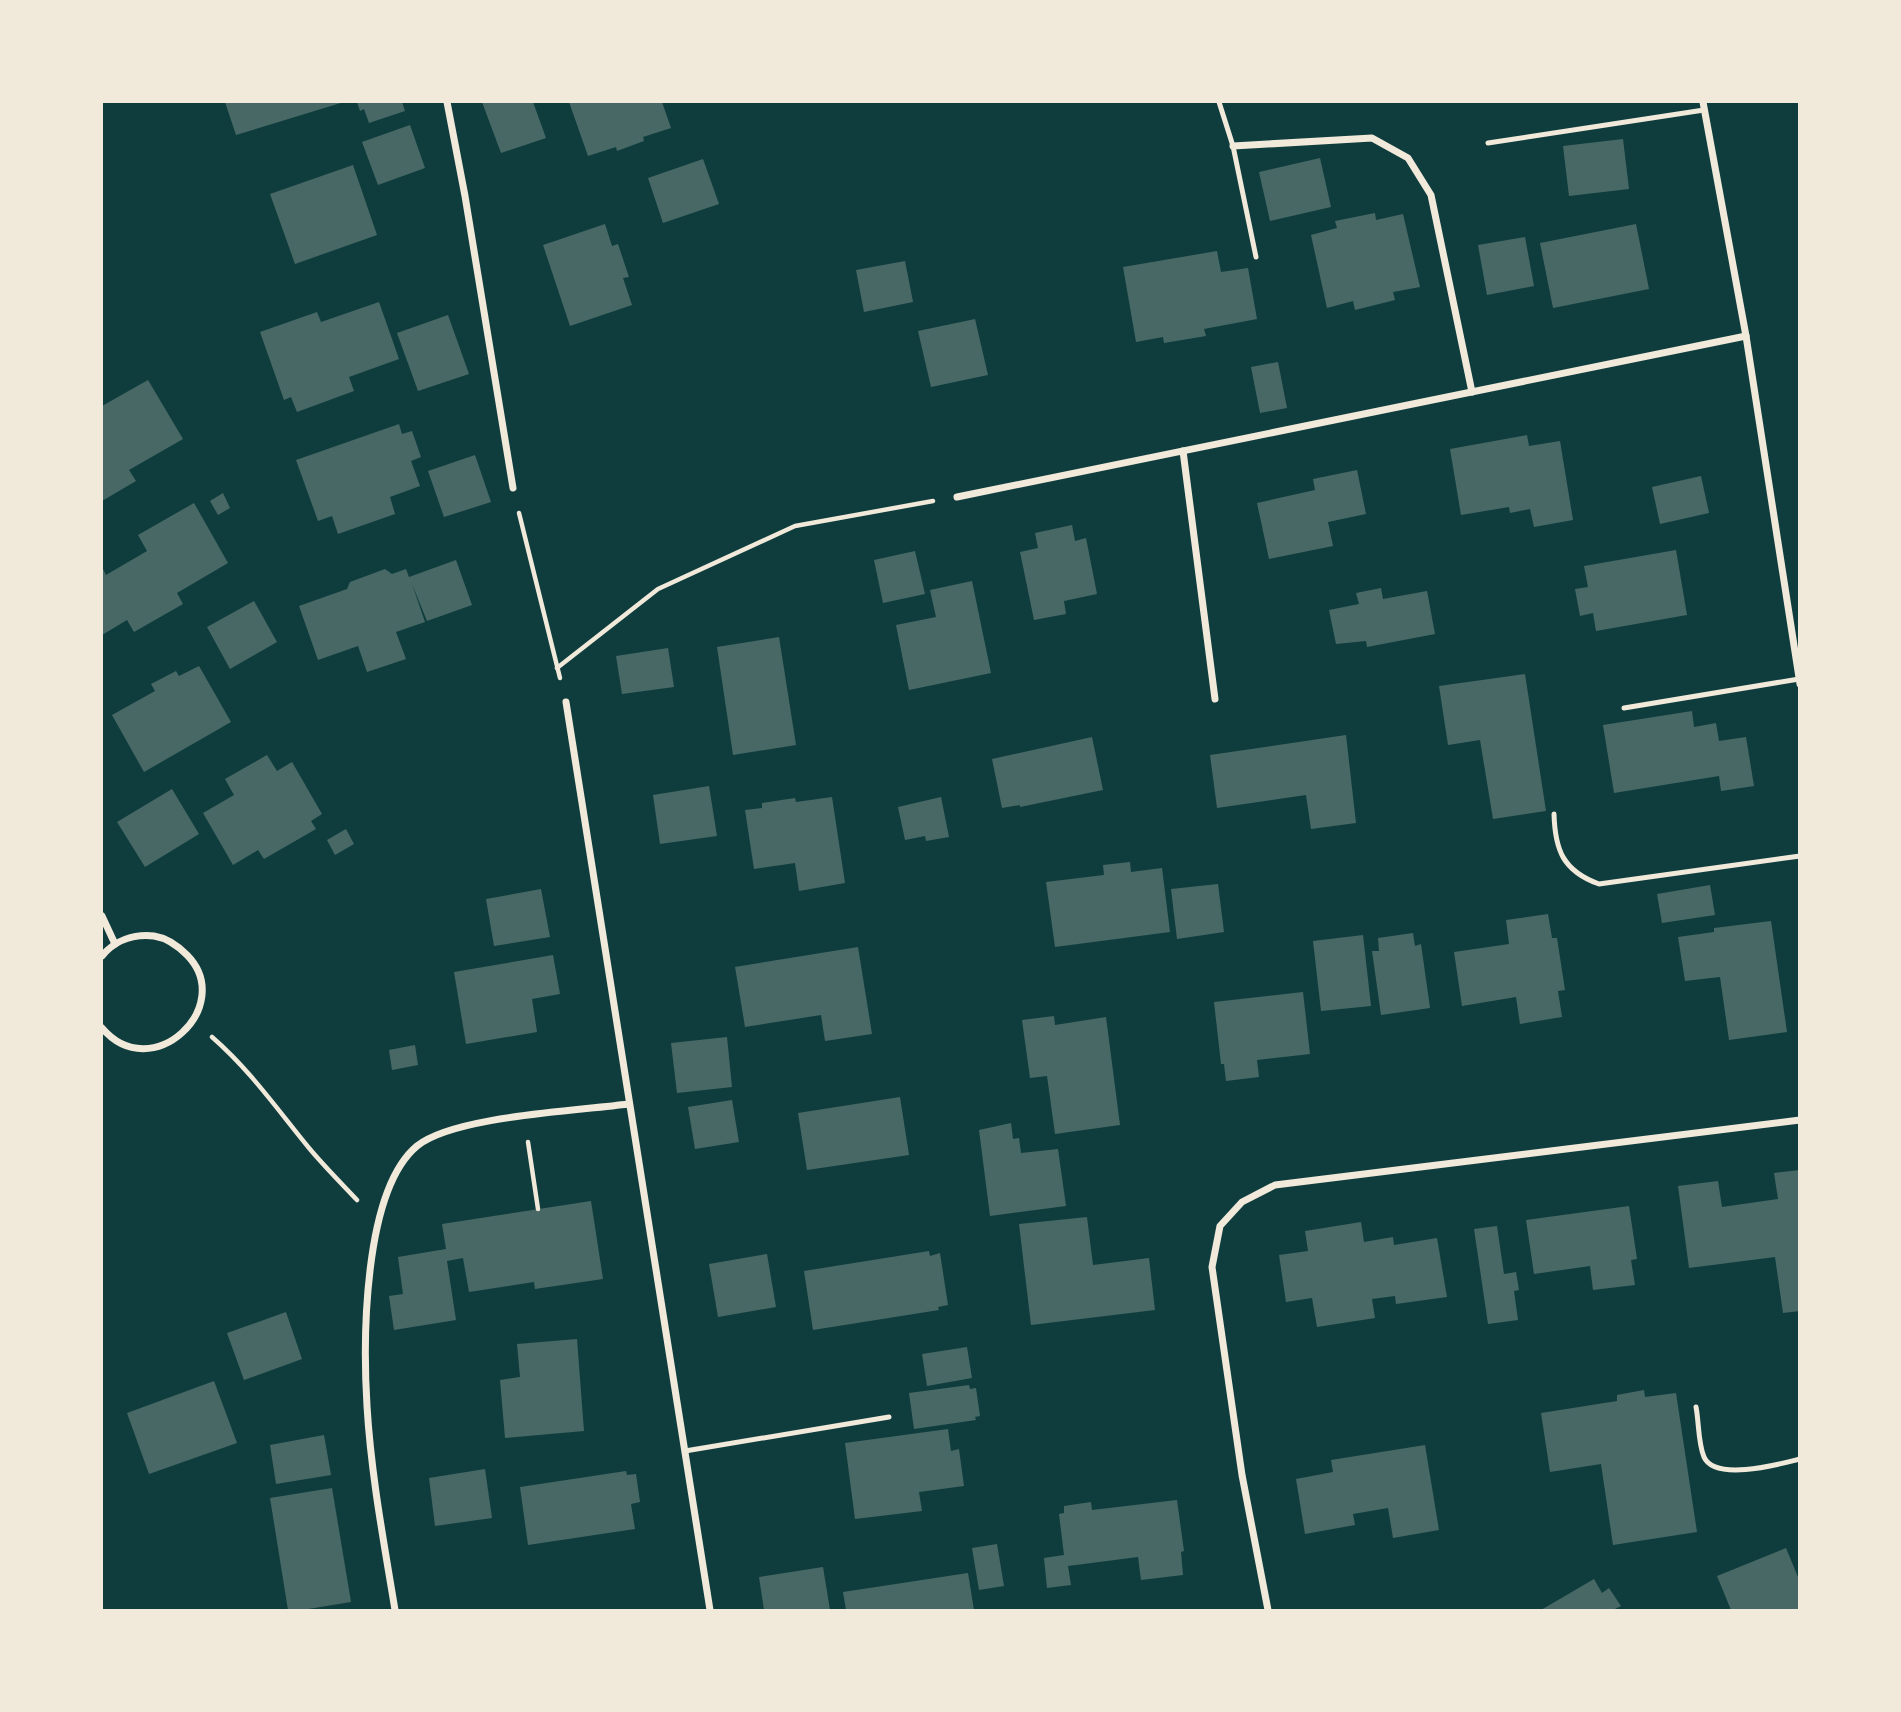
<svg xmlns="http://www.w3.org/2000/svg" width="1901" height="1712" viewBox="0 0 1901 1712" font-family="Cabin,sans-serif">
	<rect width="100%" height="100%" fill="#0f3d3e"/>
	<g fill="#486865">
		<polygon points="225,102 344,102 236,135"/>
		<polygon points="357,102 402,102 405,111 369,123 364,109 360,111"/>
		<polygon points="482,102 533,102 546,138 501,153"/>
		<polygon points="569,102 662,102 671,128 643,137 644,141 617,151 616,147 588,156"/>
		<polygon points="410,125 425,168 378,185 362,142"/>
		<polygon points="1623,139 1629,189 1569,196 1563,146"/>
		<polygon points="1320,158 1331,207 1270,221 1259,172"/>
		<polygon points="703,159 719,204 663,223 648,178"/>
		<polygon points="353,165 377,235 295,264 270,194"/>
		<polygon points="1375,213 1376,220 1403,214 1420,287 1393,292 1395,300 1355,310 1353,301 1327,308 1311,235 1337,228 1335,221"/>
		<polygon points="605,224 612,246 618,244 629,277 623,278 632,305 570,326 543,245"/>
		<polygon points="1636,224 1649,289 1553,308 1540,243"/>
		<polygon points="1525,237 1534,286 1487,295 1478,245"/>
		<polygon points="1217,251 1221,272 1248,268 1257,319 1204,329 1206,336 1164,343 1163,337 1136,342 1123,267"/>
		<polygon points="905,261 913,302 864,312 856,270"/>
		<polygon points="379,302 399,359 349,377 354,391 297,412 291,397 284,400 260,332 317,312 321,322"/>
		<polygon points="448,315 469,374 418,391 397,333"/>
		<polygon points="975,319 988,375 931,387 918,331"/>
		<polygon points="1278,362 1287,408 1260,413 1251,367"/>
		<polygon points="148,380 183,439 129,470 136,481 102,501 102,406"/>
		<polygon points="399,424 402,434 412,431 421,457 411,461 420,486 390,497 395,514 338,534 332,516 318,521 296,460"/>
		<polygon points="1527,435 1529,446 1560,441 1573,520 1534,527 1530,509 1510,513 1509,507 1461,515 1450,449"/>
		<polygon points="475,455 491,502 444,517 428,471"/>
		<polygon points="1357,470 1366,514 1328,522 1333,546 1269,559 1257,503 1315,490 1313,479"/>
		<polygon points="1701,476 1709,513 1660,524 1652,487"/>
		<polygon points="223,493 230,508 218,515 210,501"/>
		<polygon points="194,503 228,563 177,593 183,604 134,632 127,620 102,635 102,567 106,575 147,551 138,535"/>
		<polygon points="1072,525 1075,541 1086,538 1097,594 1064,601 1066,614 1034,620 1020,552 1038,548 1035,533"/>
		<polygon points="1676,550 1687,615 1596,631 1593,613 1580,616 1575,589 1588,587 1584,566"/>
		<polygon points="915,551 925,594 883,603 874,560"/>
		<polygon points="456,560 472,605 427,621 412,584 425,622 396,632 406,659 367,672 358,646 318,660 299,606 347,589 350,582 385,569 392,574 406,569 409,577"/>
		<polygon points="972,581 991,673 909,690 896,625 936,617 930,590"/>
		<polygon points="1381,588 1383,599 1427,591 1435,634 1367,647 1366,641 1336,644 1329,610 1359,604 1356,593"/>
		<polygon points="254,601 277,642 230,669 207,627"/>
		<polygon points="779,637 796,745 733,755 717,647"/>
		<polygon points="668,648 674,687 622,694 616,656"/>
		<polygon points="199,666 231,722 144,772 112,715 155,691 151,684 176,671 179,676"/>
		<polygon points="1525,674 1546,811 1493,819 1480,740 1448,745 1439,686"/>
		<polygon points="1692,711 1694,727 1716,723 1719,741 1746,737 1754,786 1721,791 1719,776 1614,793 1603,725"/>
		<polygon points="1346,735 1356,823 1311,829 1306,795 1217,808 1210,755"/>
		<polygon points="1092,737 1103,790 1020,807 1020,805 1002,808 992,759"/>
		<polygon points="267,755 277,771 292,762 322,814 311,821 316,829 264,859 258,850 233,865 203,813 234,795 225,779"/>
		<polygon points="709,786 717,836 660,844 653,795"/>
		<polygon points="172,789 199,834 145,867 117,822"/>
		<polygon points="832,797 845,883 799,891 795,863 754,869 745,810 762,808 762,803 795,798 796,802"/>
		<polygon points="941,797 949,837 926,841 925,836 905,840 898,807"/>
		<polygon points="346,829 354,844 335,855 327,840"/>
		<polygon points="1130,862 1131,872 1162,868 1170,932 1055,947 1046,882 1104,875 1103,865"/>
		<polygon points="1218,884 1224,932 1177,939 1171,889"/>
		<polygon points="1710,885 1715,915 1662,923 1657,894"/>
		<polygon points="541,889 550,937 494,946 486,899"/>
		<polygon points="1548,914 1552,938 1557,938 1565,990 1558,991 1562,1017 1520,1024 1516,997 1462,1006 1454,952 1509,944 1506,920"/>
		<polygon points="1771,921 1787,1032 1729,1040 1720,977 1685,981 1678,937 1714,932 1714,928"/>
		<polygon points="1413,933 1415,946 1421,944 1430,1008 1381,1015 1372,951 1379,951 1378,938"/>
		<polygon points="1363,935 1371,1006 1321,1011 1313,941"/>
		<polygon points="858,947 872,1034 825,1041 821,1015 745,1027 735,967"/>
		<polygon points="553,955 560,994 532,999 537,1032 466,1044 454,972"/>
		<polygon points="1303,992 1310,1054 1257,1060 1259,1077 1226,1081 1224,1064 1221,1064 1214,1002"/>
		<polygon points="1054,1016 1055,1025 1106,1017 1120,1125 1055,1134 1047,1076 1030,1078 1022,1020"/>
		<polygon points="727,1037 732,1087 677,1093 671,1043"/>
		<polygon points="415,1045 418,1065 392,1070 389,1050"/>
		<polygon points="900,1097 909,1155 807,1170 798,1113"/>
		<polygon points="732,1100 739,1142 695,1149 688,1107"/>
		<polygon points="1011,1123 1013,1139 1019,1138 1021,1153 1058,1149 1066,1206 990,1216 979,1130"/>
		<polygon points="1800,1170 1800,1311 1783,1313 1775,1257 1689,1268 1678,1186 1718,1181 1722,1207 1778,1199 1774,1173"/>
		<polygon points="591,1201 603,1279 535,1289 534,1282 469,1292 463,1258 447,1261 456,1320 394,1330 389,1296 403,1294 398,1257 446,1249 442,1224"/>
		<polygon points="1629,1206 1637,1259 1631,1260 1635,1285 1593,1290 1590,1266 1534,1274 1526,1220"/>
		<polygon points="1087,1217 1093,1265 1149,1258 1155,1310 1031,1325 1019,1224"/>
		<polygon points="1361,1222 1364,1242 1393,1237 1394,1245 1437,1238 1447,1297 1396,1304 1395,1296 1372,1299 1375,1318 1317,1327 1312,1298 1286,1302 1279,1255 1308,1251 1305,1231"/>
		<polygon points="1497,1226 1504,1274 1516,1272 1519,1290 1514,1291 1518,1320 1488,1324 1474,1229"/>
		<polygon points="929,1251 930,1256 940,1253 948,1305 938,1307 939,1310 813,1330 804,1271"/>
		<polygon points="767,1254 776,1307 718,1317 709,1264"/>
		<polygon points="286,1312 302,1359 244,1380 227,1333"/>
		<polygon points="577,1339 584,1431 505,1438 500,1380 520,1377 517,1344"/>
		<polygon points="967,1347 972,1378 927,1386 922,1354"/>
		<polygon points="214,1381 237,1443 149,1474 127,1413"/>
		<polygon points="969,1385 970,1389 976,1388 980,1416 975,1417 976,1420 914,1429 909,1393"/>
		<polygon points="1644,1390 1645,1397 1676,1393 1697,1532 1613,1545 1601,1464 1550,1472 1541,1413 1617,1401 1617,1395"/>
		<polygon points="948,1429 951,1451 959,1449 964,1486 919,1492 922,1511 855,1519 845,1443"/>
		<polygon points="324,1435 331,1475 276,1484 270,1445"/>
		<polygon points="1425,1445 1439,1530 1393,1538 1388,1508 1353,1514 1355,1525 1305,1534 1296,1479 1333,1472 1331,1460"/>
		<polygon points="485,1469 492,1518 435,1526 429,1478"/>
		<polygon points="626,1471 627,1475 636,1474 640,1502 631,1504 635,1529 528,1545 520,1487"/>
		<polygon points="332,1488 351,1602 302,1610 288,1610 270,1498"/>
		<polygon points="1177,1500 1184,1551 1181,1552 1183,1575 1141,1580 1138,1557 1068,1566 1071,1585 1047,1588 1044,1558 1064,1555 1059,1514 1064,1513 1064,1506 1091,1502 1092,1510"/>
		<polygon points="997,1544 1004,1586 979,1590 972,1548"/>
		<polygon points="1786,1548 1800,1582 1800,1610 1731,1610 1717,1576"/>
		<polygon points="823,1567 830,1610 764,1610 759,1577"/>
		<polygon points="968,1573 974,1610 846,1610 843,1592"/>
		<polygon points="1594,1579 1602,1593 1609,1588 1621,1606 1613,1610 1541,1610"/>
	</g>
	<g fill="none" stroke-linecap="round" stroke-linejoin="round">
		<g stroke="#f1e9da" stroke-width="4.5">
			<polyline points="519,513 560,678"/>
			<polyline points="557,668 658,589 795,526 933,501"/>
			<path d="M212,1037C250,1070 277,1109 309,1148C324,1166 341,1183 357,1200"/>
			<polyline points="528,1142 538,1209"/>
		</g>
		<g stroke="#f1e9da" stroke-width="5">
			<polyline points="1219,102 1233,146 1256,257"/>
			<polyline points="1488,143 1704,110"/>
			<polyline points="1624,708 1799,679"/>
			<path d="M1554,814C1555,850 1563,871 1599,884L1800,856"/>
			<path d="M1696,1407C1699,1422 1698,1443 1704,1457C1715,1482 1780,1464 1800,1459"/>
			<polyline points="685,1451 889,1417"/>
		</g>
		<g stroke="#f1e9da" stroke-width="7">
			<polyline points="447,102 465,196 513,488"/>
			<polyline points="1703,102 1746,336 1800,684"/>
			<polyline points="1233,146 1372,138 1408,158 1431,195 1472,392"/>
			<polyline points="1183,451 1215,699"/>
			<polyline points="957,497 1746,336"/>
			<polyline points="566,702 710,1610"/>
			<polyline points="102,916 115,944"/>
			<path d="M102,956C115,940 134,934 154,936C167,938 178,946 187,955C237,1006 152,1087 102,1028"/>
			<path d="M395,1610C384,1543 371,1474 367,1406C363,1341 363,1191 417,1146C454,1116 578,1111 628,1104"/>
			<polyline points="1268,1610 1242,1475 1212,1267 1220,1226 1242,1202 1275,1185 1800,1120"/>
		</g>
	</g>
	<rect width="1901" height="1712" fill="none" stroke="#f1e9da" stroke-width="206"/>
</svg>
